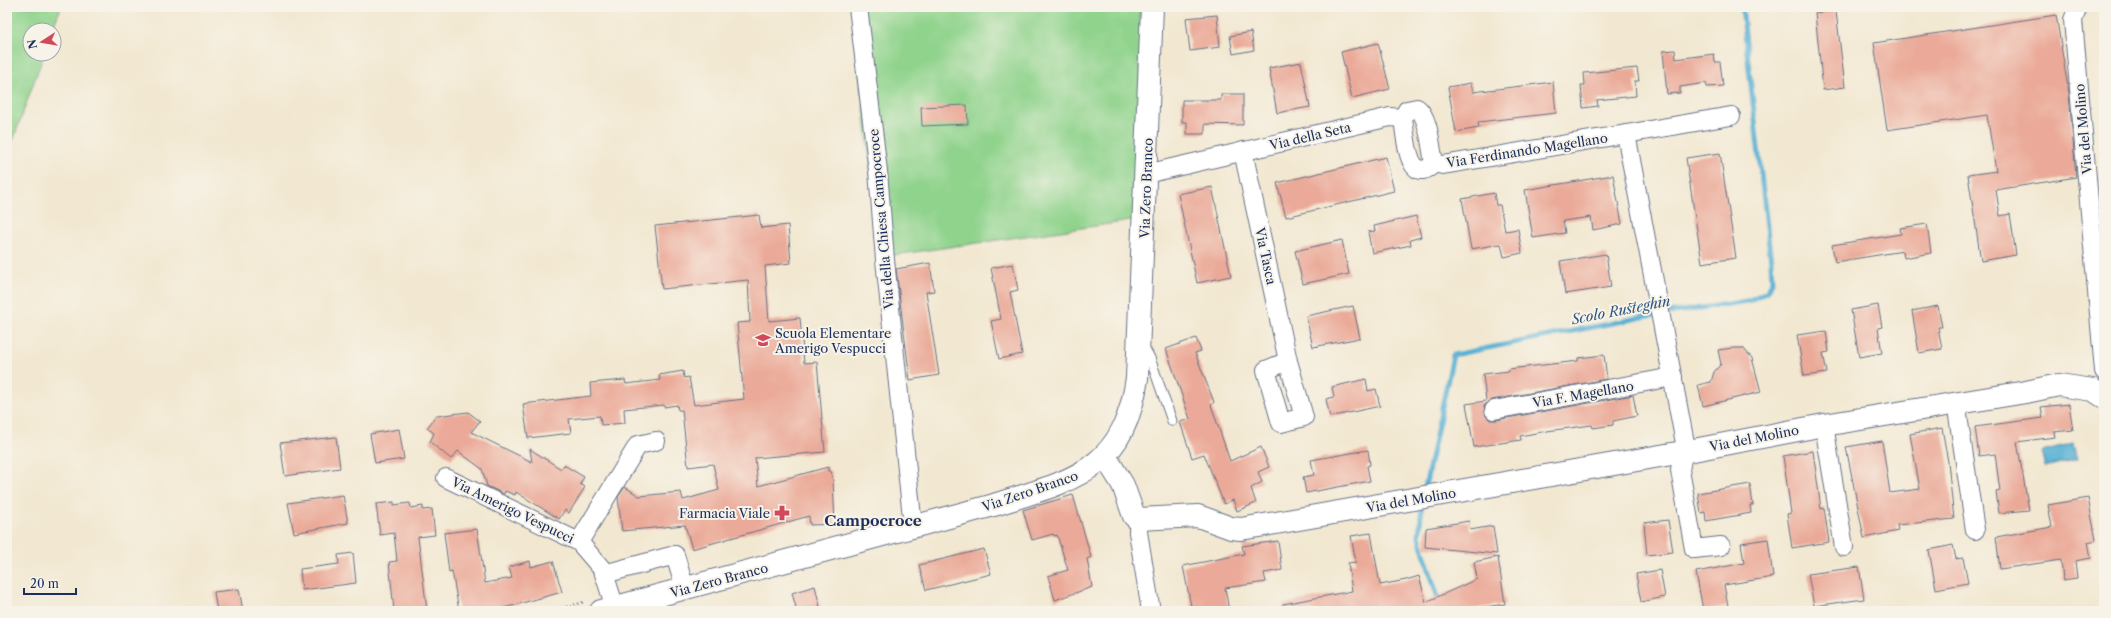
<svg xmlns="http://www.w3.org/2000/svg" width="2111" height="618" viewBox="0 0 2111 618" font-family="'Libre Caslon Text',serif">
	<rect width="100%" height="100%" fill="#f7f3e8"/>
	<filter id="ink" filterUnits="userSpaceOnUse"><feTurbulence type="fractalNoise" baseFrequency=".025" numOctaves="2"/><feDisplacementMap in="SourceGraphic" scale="8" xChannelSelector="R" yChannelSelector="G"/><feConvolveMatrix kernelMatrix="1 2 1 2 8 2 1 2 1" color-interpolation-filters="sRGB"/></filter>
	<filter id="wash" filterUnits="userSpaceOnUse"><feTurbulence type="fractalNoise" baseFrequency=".012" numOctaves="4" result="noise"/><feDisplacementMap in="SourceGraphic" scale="16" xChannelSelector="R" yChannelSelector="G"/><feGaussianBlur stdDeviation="0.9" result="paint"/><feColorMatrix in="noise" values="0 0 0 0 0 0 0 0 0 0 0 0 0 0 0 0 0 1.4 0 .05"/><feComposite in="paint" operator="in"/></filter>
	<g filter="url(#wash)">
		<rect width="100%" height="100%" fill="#f2e8d1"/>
		<g fill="#8fd38c" stroke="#558175">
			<polygon points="7,7 61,7 52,30 30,30 30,54 44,54 7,157"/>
			<polygon points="853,7 1143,7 1137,220 880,257"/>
		</g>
		<polygon fill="#57b0d4" stroke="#397099" points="2073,444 2077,459 2045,467 2041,452"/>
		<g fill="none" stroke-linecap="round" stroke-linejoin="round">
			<g stroke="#57b0d4" stroke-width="5">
				<polyline points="1424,492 1453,355 1648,316 1748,301 1768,291 1772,282 1771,262 1742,7"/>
				<polyline points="1422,504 1419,537 1442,611"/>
			</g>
		</g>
		<g id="blocks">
			<g fill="#ebaa99">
				<polygon points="1836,11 1845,87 1823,90 1815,13"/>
				<polygon points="1217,15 1220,47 1190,51 1186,18"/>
				<polygon points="2056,15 2069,94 2076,177 1996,190 2000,216 2010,214 2016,255 1981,261 1968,175 1996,171 1987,115 1887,130 1874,43"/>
				<polygon points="1251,32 1254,50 1233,54 1230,36"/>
				<polygon points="1378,43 1390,89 1352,98 1341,52"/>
				<polygon points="1675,50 1676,59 1714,54 1715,62 1720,62 1723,86 1707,87 1706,83 1680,87 1680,93 1667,94 1663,51"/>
				<polygon points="1301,62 1310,107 1277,113 1269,68"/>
				<polygon points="1637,68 1639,81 1635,81 1636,96 1597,100 1598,106 1583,108 1581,85 1585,85 1584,73"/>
				<polygon points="1553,82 1556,113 1478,122 1479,128 1456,132 1448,87 1471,83 1473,92"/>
				<polygon points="1221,94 1243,94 1243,125 1205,124 1205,134 1187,134 1187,122 1182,122 1182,100 1221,100"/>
				<polygon points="967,105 968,124 922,126 921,107"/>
				<polygon points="1720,153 1736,258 1702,263 1686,158"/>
				<polygon points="1386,157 1394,191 1286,217 1277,183"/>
				<polygon points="1613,175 1622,224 1593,230 1591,217 1563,221 1565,233 1533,238 1525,190"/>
				<polygon points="1212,187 1231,276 1197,283 1178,194"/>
				<polygon points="1494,193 1496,205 1500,205 1505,231 1518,229 1522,253 1504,257 1501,244 1471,249 1462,199"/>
				<polygon points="759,215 761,228 788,225 791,263 765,266 769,321 800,318 804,363 817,362 825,452 755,458 758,486 828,467 828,471 831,471 833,481 835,524 810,525 809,516 692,549 685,525 622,531 618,497 625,487 639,496 681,492 683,500 719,490 713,464 688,467 682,410 678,410 677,405 664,407 664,405 624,409 625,423 601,425 600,416 569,419 571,433 528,438 523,404 591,396 590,383 625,380 626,384 660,380 659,375 683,371 684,378 689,377 694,405 744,399 737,323 750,322 748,280 662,289 655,226"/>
				<polygon points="1416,216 1421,237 1410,240 1411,245 1372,253 1368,232 1375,231 1374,226"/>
				<polygon points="1927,224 1931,253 1904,258 1903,251 1835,262 1832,245 1901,234 1900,228"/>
				<polygon points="1342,240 1349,274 1303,284 1295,251"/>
				<polygon points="1606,254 1611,287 1565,294 1560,261"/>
				<polygon points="930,263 934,291 926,292 939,375 910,380 896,269"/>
				<polygon points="1013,264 1018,290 1010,292 1022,354 999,359 991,321 1001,319 991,268"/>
				<polygon points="1878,305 1882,327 1878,328 1882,353 1859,357 1851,310"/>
				<polygon points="1353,306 1360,338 1313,347 1306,316"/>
				<polygon points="1938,306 1942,327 1938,327 1942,349 1919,353 1912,311"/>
				<polygon points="1826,331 1829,352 1823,353 1827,373 1804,376 1797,335"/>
				<polygon points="1196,338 1201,351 1195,353 1214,402 1211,405 1230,461 1261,447 1269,467 1258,472 1262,482 1251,488 1256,503 1237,511 1233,500 1224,504 1204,454 1192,458 1180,422 1190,419 1166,349"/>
				<polygon points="1733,348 1743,348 1752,358 1761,392 1703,406 1698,385 1711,382 1714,372 1721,364 1718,350"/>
				<polygon points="1604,355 1607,379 1492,400 1484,406 1486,416 1490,420 1496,420 1633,395 1637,416 1613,421 1613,425 1593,428 1592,425 1547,431 1520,436 1521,440 1474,447 1466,404 1486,401 1483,374 1509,371 1509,369 1578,361 1578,358"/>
				<polygon points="1366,379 1368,391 1376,389 1380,406 1330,417 1326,399 1334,397 1332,387"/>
				<polygon points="2069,404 2073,430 2054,432 2055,437 2017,442 2029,510 1999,513 1996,492 2000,491 1995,454 1979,456 1975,427 2043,418 2041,407"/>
				<polygon points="468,412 480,421 471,432 532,462 530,449 561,469 564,465 584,477 580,484 585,487 569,513 565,510 559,519 516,492 515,495 505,491 504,494 487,486 482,469 458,451 451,459 430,442 434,433 427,428 436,416"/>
				<polygon points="1942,428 1948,462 1954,519 1897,525 1898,531 1864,538 1846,447 1882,441 1890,493 1920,489 1910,434"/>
				<polygon points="399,429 404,459 375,463 370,434"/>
				<polygon points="336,437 340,468 285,476 280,443"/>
				<polygon points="1368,450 1370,465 1367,466 1370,481 1306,493 1303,477 1314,475 1311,460"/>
				<polygon points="1813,451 1821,509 1824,508 1829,542 1792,548 1787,514 1791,513 1783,456"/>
				<polygon points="1750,484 1753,505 1750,505 1751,513 1706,521 1705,512 1701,513 1698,493"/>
				<polygon points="343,495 348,523 294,533 288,503"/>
				<polygon points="1073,495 1091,557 1087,559 1092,587 1055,600 1048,576 1068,570 1057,535 1054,536 1053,534 1032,540 1023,510"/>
				<polygon points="2088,498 2096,540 2088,542 2091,558 2075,561 2077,578 2063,580 2061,560 2000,569 1996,537 2052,527 2048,505"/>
				<polygon points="394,502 394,505 410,503 411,508 423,506 423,510 432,509 435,535 418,537 427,611 394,611 389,562 397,561 394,533 380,535 376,504"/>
				<polygon points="1668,520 1673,552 1647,555 1644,523"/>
				<polygon points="1469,521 1470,530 1493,526 1497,554 1425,547 1426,528"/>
				<polygon points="477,529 485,583 512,578 509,567 530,561 531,567 553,561 562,592 493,611 459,611 452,571 449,572 444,533"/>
				<polygon points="1371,533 1380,585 1406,580 1419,576 1426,602 1477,579 1474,562 1498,557 1505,604 1460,611 1283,611 1283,604 1352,591 1348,563 1356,562 1351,536"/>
				<polygon points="1768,539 1773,577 1724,585 1728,606 1703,610 1696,572 1744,563 1741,543"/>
				<polygon points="1278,541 1282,570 1264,573 1266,582 1225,588 1229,611 1192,611 1183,566 1244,554 1242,546"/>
				<polygon points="1953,545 1956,559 1963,558 1968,583 1936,589 1929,550"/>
				<polygon points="984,549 991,574 926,590 919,565"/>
				<polygon points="353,553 356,583 302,590 300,569 339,564 338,555"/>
				<polygon points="1859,567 1864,599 1814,606 1808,574"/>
				<polygon points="1660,570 1665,597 1641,602 1636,574"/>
				<polygon points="815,586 821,611 797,611 792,593"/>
				<polygon points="239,589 243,611 217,611 214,592"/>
			</g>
		</g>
	</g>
	<g filter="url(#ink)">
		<use href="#blocks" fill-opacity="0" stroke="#667086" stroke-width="1"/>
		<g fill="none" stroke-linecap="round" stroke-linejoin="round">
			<defs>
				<polyline id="service" points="1141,348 1145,349 1150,358 1172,421"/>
				<g id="minor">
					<polyline points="858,7 878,171 885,260 913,527"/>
					<polyline points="2078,7 2073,20 2104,371"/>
					<path d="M1403,118L1407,110L1417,108C1429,116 1431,149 1434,163"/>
					<path d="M1403,118C1405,131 1407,172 1423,170C1428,169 1431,167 1434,163"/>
					<polyline points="1626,134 1731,116"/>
					<polyline points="1243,151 1288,361 1304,417 1281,423 1266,370 1288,361"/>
					<polyline points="1434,163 1443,165 1626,134 1685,443 1680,470 1694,549 1721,546"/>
					<polyline points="1146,174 1390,117 1403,118"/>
					<polyline points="1956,402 1975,530"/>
					<polyline points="1494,410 1673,377"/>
					<polyline points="1824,425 1844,547"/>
					<polyline points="446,478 579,542 603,570 615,608"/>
					<polyline points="1139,519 1138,532 1151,611"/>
					<polyline points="579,542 638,445 656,441"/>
					<polyline points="604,574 675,555 685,589"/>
				</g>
				<g id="tertiary">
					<polyline points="1105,456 1123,485 1134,516 1139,519 1198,516 1231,528 1241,529 1683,452 1824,425 2026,392 2059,385 2093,390 2104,397"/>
					<path d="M601,611L994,505C1072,480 1124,472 1137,378L1152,7"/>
				</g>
			</defs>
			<use href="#service" stroke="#667086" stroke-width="11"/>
			<use href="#minor" stroke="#667086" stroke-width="20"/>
			<use href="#tertiary" stroke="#667086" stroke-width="24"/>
			<polyline stroke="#667086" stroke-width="2.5" stroke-dasharray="1 3" stroke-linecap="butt" points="551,611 584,602"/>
			<use href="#service" stroke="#fff" stroke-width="9"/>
			<use href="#minor" stroke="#fff" stroke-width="18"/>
			<use href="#tertiary" stroke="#fff" stroke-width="22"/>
		</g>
	</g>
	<defs>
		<symbol id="school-bare" viewBox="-9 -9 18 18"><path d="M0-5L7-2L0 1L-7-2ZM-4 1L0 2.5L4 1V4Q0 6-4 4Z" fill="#d1495b" stroke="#f7f3e8" stroke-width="2.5" paint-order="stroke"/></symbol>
		<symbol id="pharmacy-bare" viewBox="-9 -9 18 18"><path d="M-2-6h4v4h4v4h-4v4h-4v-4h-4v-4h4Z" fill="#d1495b" stroke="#f7f3e8" stroke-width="2.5" paint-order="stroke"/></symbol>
	</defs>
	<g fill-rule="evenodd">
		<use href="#school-bare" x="752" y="329" width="22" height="22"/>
		<use href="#pharmacy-bare" x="771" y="502" width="22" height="22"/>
	</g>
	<g text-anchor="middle" stroke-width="4" stroke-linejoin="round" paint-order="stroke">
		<g font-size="13" fill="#1b2f5e" stroke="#f7f3e8">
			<text transform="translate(2083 129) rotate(-95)" y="5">Via del Molino</text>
			<text transform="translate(1310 136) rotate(-13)" y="5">Via della Seta</text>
			<text transform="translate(1527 150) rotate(-9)" y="5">Via Ferdinando Magellano</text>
			<text transform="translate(1146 188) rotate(-88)" y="5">Via Zero Branco</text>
			<text transform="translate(881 219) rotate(-95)" y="5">Via della Chiesa Campocroce</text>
			<text transform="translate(1266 256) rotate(78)" y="5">Via Tasca</text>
			<text transform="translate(1583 394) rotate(-10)" y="5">Via F. Magellano</text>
			<text transform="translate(1754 438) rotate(-11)" y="5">Via del Molino</text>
			<text transform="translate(1030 491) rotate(-19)" y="5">Via Zero Branco</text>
			<text transform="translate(1411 500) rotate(-10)" y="5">Via del Molino</text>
			<text transform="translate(513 510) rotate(26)" y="5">Via Amerigo Vespucci</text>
			<text transform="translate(719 580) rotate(-15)" y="5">Via Zero Branco</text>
		</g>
		<g font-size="13" fill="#1b2f5e" stroke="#f7f3e8" text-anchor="start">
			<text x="775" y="338">Scuola Elementare<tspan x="775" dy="15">Amerigo Vespucci</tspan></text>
			<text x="770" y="518" text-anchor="end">Farmacia Viale</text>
		</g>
		<g font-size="14" font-style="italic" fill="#2d5681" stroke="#f7f3e8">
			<text transform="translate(1621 310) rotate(-11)" y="5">Scolo Rusteghin</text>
		</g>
		<g font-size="15" font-weight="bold" fill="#1b2f5e" stroke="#f7f3e8">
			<text x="873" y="526">Campocroce</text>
		</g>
	</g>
	<rect width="2111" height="618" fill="none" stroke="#f7f3e8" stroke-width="24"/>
	<g transform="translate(42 42) rotate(258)"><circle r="19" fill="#f7f3e8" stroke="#9fa5b1"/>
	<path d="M0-3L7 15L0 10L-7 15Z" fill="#d1495b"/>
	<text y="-6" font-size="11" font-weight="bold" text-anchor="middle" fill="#1b2f5e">N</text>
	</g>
	<path d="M24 588v6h52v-6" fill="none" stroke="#1b2f5e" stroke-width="2"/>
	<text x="30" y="588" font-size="12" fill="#1b2f5e" stroke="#f7f3e8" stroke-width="3" paint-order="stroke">20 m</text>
</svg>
